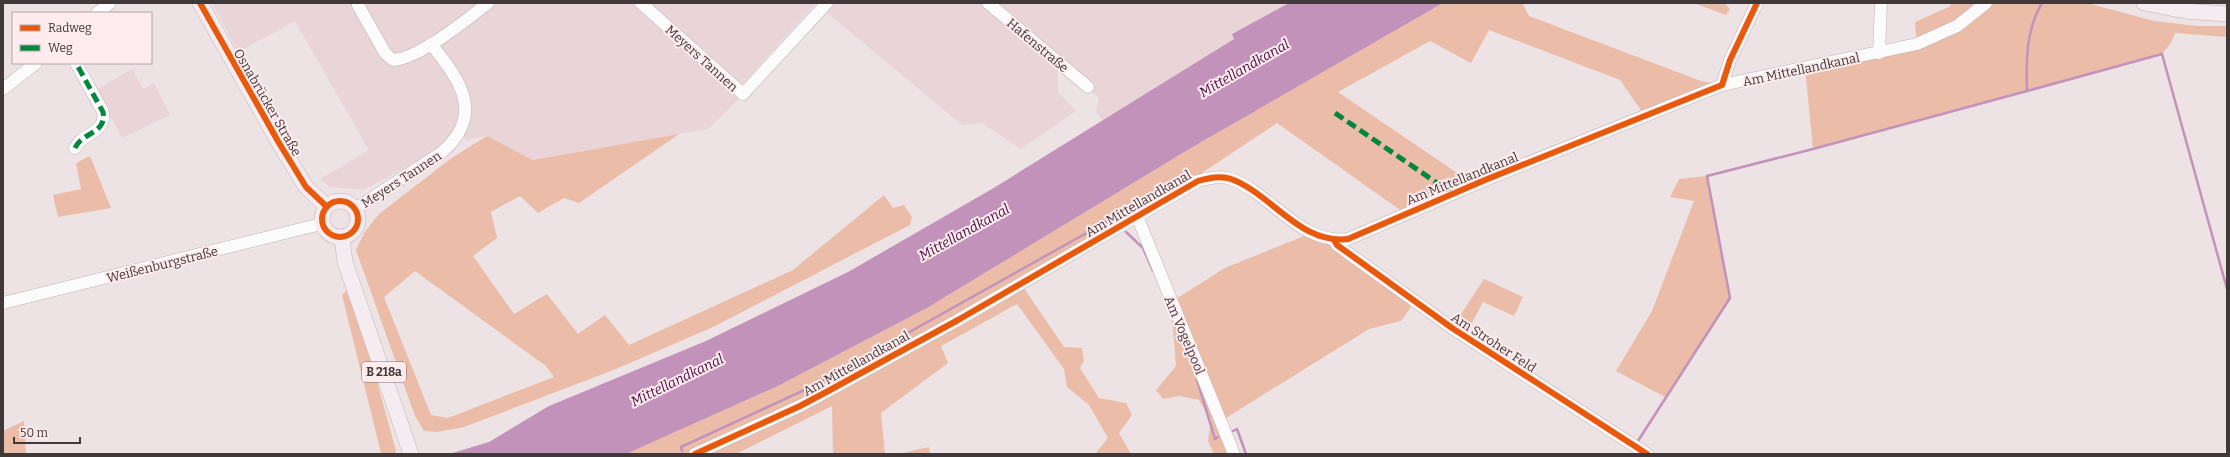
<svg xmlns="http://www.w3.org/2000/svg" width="2230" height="457" viewBox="0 0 2230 457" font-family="Bitter,serif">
	<rect width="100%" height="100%" fill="#ede2e4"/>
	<g fill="#e9d5d8">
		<polygon points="212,3 816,3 735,92 740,98 708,129 533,160 486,136 467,140 454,133 443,144 417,162 363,190 330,187 320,179 369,150 295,21 238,52"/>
		<polygon points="834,3 983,3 1058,68 1058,92 1076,111 1021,149 983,124 989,114 983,123 962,125 826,12"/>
		<polygon points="988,3 1289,3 1232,34 1234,39 1103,121 1096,112 1099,98 1088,87"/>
		<polygon points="132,69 143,89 154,83 170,115 122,138 96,90"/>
	</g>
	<g fill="#ebbda9" fill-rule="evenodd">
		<polygon points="1443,3 1527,3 1523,4 1529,16 1701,81 1722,85 1645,116 1620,80 1489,30 1471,63 1430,41 1338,92 1472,183 1403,212 1277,123 1137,216 1021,284 1064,347 1082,348 1084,361 1080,368 1099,398 1126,403 1132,415 1119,433 1131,454 1095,454 1108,438 1089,405 1067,387 1064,369 1017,304 941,346 948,363 881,413 885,454 833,454 832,406 736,454 626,454 776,387 927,308 1191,148"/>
		<polygon points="1694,3 1724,3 1730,9 1726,15"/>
		<polygon points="1952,3 1974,3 1957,25 1980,15 1994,3 2087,3 2154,21 2197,26 2227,26 2227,37 2175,33 2171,43 2162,54 1813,149 1805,68 1917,44 1915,22 1949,7"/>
		<path d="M679,134L579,203L564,198L538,213L520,196L491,212L497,238L473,256L514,314L547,294L578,334L605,315L629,345L793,270L884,195L893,208L904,205L912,217L910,225L713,327L616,369L464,427L437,432L424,431L415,416L356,250L364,233L379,214L453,157L487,136L533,160ZM415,271L546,366L554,377L448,418L431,415L384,297Z"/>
		<polygon points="90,156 111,208 58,217 53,195 81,189 76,163"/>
		<polygon points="1707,176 1730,298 1665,397 1616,371 1652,311 1694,201 1670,197 1679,179"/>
		<polygon points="1309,234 1336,238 1414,303 1401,321 1369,329 1221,421 1234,454 1214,454 1208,441 1211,420 1199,400 1179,396 1163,399 1156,390 1176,366 1171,302 1225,268"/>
		<polygon points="1484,279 1523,297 1514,316 1483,302 1465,336 1452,328"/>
		<polygon points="347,291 373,367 396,451 395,454 379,454 381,453 342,295"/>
		<polygon points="24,421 26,454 3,454 3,431"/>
		<polygon points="929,447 930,454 898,454"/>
	</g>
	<polygon fill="#c392ba" points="1289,3 1443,3 1191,148 927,308 776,387 626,454 449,454 489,442 549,406 706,341 848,272 992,189 1234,39 1232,34"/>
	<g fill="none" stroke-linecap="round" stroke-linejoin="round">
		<g stroke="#c392ba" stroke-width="2.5">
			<polyline points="2027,91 2162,54 2227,289"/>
			<polyline points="1126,232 1143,248 1153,271"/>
			<polyline points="1197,380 1215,439 1218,437"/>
			<polyline points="1233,431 1237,429 1246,454"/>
			<path d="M1636,444L1730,298L1707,176L1813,149L2027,91C2026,61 2026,30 2042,3"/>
			<polyline points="682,451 681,447 811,387 1117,216 1119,221"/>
		</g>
		<defs>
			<g id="minor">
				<polyline points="641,3 743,94 827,3"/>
				<polyline points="988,3 1088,87"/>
				<path d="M358,5L385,53L393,60C420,58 466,20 488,3"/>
				<polyline points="97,13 110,3"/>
				<polyline points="1879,53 1881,3"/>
				<polyline points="1722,85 1730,60 1757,3"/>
				<polyline points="3,89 36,63"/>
				<path d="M75,148C82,132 107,134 103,112L76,63"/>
				<path d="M355,209L441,153C486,115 460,80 431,44"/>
				<polyline points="1137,216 1234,454"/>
				<polyline points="1334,240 1337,245 1452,328 1647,454"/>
				<polyline points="3,303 321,224"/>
				<path d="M695,454L800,406L830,390L958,320L1198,181C1208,178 1220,175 1231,179C1272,194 1300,245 1348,239L1485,180L1722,85L1917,44L1957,26L1986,3"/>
			</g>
			<g id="major">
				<polyline points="200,3 279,143 306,187 326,206"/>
				<polyline points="2144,3 2185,11 2227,14"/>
				<circle cx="340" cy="219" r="18"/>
				<polyline points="342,238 345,262 411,454"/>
			</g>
		</defs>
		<use href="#minor" stroke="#bbb3b4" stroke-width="13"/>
		<use href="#major" stroke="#c3b3b9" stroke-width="16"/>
		<use href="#minor" stroke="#fcfbfb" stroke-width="12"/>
		<use href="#major" stroke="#f4ecf0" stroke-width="15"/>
		<g stroke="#00873e" stroke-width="5" stroke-dasharray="10 5" stroke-linecap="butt">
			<polyline points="1335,113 1453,194"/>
			<path d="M75,148C82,132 107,134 103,112L76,63"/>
		</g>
		<defs>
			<g id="cycleway">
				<polyline points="200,3 279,143 306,187 326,206"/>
				<circle cx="340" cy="219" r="18"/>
				<polyline points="1334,240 1337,245 1452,328 1647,454"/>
				<path d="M695,454L800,406L830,390L958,320L1198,181C1208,178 1220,175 1231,179C1272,194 1300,245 1348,239L1485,180L1722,85L1730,60L1757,3"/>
			</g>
		</defs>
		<use href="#cycleway" stroke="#feebed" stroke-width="8"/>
		<use href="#cycleway" stroke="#e8590c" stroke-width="6"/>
	</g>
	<g text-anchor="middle" stroke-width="4" stroke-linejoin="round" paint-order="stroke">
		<rect fill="#feebed" stroke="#796e6f" stroke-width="1" x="362" y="362" width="44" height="20" rx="3"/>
		<g font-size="12" font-weight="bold" fill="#403839">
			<text x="384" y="376">B 218a</text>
		</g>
		<g font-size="13" fill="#403839" stroke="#feebed">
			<text transform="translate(1038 45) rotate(40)" y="5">Hafenstraße</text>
			<text transform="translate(702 58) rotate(42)" y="5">Meyers Tannen</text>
			<text transform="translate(1801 69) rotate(-12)" y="5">Am Mittellandkanal</text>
			<text transform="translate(268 102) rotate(60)" y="5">Osnabrücker Straße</text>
			<text transform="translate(1462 178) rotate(-22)" y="5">Am Mittellandkanal</text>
			<text transform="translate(401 179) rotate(-33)" y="5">Meyers Tannen</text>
			<text transform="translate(1138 203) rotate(-30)" y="5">Am Mittellandkanal</text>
			<text transform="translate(162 264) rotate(-14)" y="5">Weißenburgstraße</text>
			<text transform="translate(1185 335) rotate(67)" y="5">Am Vogelpool</text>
			<text transform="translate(1494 342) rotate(33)" y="5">Am Stroher Feld</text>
			<text transform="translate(856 363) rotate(-29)" y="5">Am Mittellandkanal</text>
		</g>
		<g font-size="14" font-style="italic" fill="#4c0f47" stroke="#feebed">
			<text transform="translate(1244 68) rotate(-30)" y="5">Mittellandkanal</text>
			<text transform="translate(964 232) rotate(-29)" y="5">Mittellandkanal</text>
			<text transform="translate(677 380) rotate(-26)" y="5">Mittellandkanal</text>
		</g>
	</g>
	<rect width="2230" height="457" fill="none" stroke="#403839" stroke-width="8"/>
	<rect x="12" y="12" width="140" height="52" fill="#feebed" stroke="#b2a3a5"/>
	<rect x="20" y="25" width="20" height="6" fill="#e8590c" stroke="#b2a3a5"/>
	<text x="48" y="32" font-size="12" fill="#403839">Radweg</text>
	<rect x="20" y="45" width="20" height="6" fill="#00873e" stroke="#b2a3a5"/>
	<text x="48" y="52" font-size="12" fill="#403839">Weg</text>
	<path d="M14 437v6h66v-6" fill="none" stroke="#403839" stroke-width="2"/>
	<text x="20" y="437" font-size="12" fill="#403839" stroke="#feebed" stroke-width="3" paint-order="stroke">50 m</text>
</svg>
